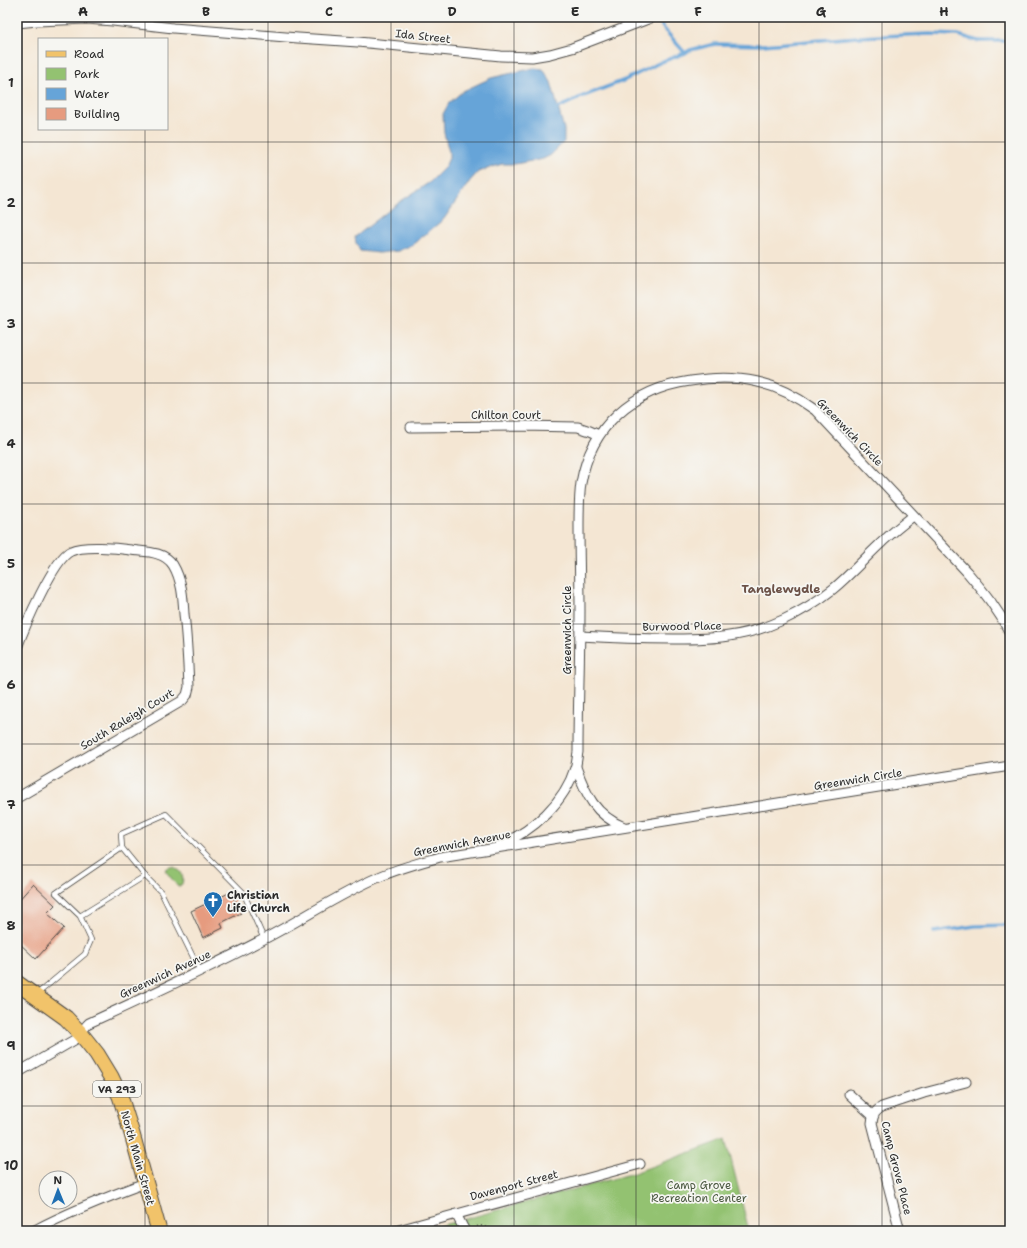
<svg xmlns="http://www.w3.org/2000/svg" width="1027" height="1248" viewBox="0 0 1027 1248" font-family="'Shantell Sans',sans-serif">
	<rect width="100%" height="100%" fill="#f6f6f2"/>
	<filter id="ink" filterUnits="userSpaceOnUse"><feTurbulence type="fractalNoise" baseFrequency=".025" numOctaves="2"/><feDisplacementMap in="SourceGraphic" scale="8" xChannelSelector="R" yChannelSelector="G"/><feConvolveMatrix kernelMatrix="1 2 1 2 8 2 1 2 1" color-interpolation-filters="sRGB"/></filter>
	<filter id="wash" filterUnits="userSpaceOnUse"><feTurbulence type="fractalNoise" baseFrequency=".012" numOctaves="4" result="noise"/><feDisplacementMap in="SourceGraphic" scale="16" xChannelSelector="R" yChannelSelector="G"/><feGaussianBlur stdDeviation="0.9" result="paint"/><feColorMatrix in="noise" values="0 0 0 0 0 0 0 0 0 0 0 0 0 0 0 0 0 1.4 0 .05"/><feComposite in="paint" operator="in"/></filter>
	<g filter="url(#wash)">
		<rect width="100%" height="100%" fill="#f4e6d3"/>
		<g fill="#93c271" stroke="#5f764e">
			<polygon points="169,867 174,867 181,872 183,879 182,884 178,887 165,870"/>
			<polygon points="726,1139 749,1231 421,1231 634,1173"/>
		</g>
		<polygon fill="#66a4d8" stroke="#486882" points="534,68 543,69 551,82 564,129 564,142 551,155 543,159 515,164 502,164 478,172 470,181 444,219 412,245 398,251 379,253 360,251 356,243 355,237 401,201 430,182 445,167 449,158 449,152 444,133 443,114 449,103 463,91 491,78"/>
		<g fill="none" stroke-linecap="round" stroke-linejoin="round">
			<g stroke="#66a4d8" stroke-width="3.5">
				<polyline points="661,24 664,29 685,53"/>
				<polyline points="553,108 558,108 581,97 625,80 661,62 685,53 690,50 715,44 763,45 857,37 930,34 958,35 978,41 1010,41"/>
				<polyline points="934,932 975,926 1010,925"/>
			</g>
		</g>
		<g id="blocks">
			<g fill="#e69b7f">
				<polygon points="33,884 55,905 47,913 64,928 36,959 17,941 17,902"/>
				<polygon points="231,892 241,913 221,923 223,928 203,938 191,911"/>
			</g>
		</g>
	</g>
	<g filter="url(#ink)">
		<use href="#blocks" fill-opacity="0" stroke="#494744" stroke-width="1"/>
		<g fill="none" stroke-linecap="round" stroke-linejoin="round">
			<defs>
				<g id="service">
					<polyline points="122,848 121,834 166,814 243,892 264,939"/>
					<polyline points="145,876 161,892 200,971"/>
					<polyline points="37,994 85,954 91,940 80,916 56,893 122,848 145,876 80,916"/>
				</g>
				<g id="minor">
					<polyline points="17,23 37,21 87,19 113,21 173,28 298,38 358,42 501,56 532,57 550,54 572,48 653,17"/>
					<polyline points="411,427 521,426 578,427 590,431 599,435"/>
					<path d="M580,636C612,638 643,639 674,639C692,639 711,639 729,636C766,631 803,613 833,589C849,576 863,560 879,545C890,534 902,525 913,516"/>
					<path d="M17,648C24,628 54,558 71,551C83,545 117,548 131,550C145,552 164,551 173,565C182,580 183,597 184,614C187,639 188,663 189,687L187,695L182,701L17,798"/>
					<path d="M576,767C586,795 595,815 624,827"/>
					<path d="M500,844C533,832 565,801 575,768C577,763 577,757 578,752C578,705 580,658 580,610C580,582 579,554 579,525C579,511 579,497 581,483C591,426 633,389 690,381C739,373 776,381 815,410L967,572C984,592 998,609 1010,633"/>
					<path d="M17,1073L76,1039C82,1034 84,1027 89,1023C148,996 207,969 264,939C303,919 339,894 379,877C399,868 419,863 440,857L1010,766"/>
					<polyline points="849,1094 873,1116"/>
					<polyline points="456,1214 465,1231"/>
					<path d="M33,1231C69,1212 107,1197 145,1183"/>
					<polyline points="395,1231 640,1164"/>
					<path d="M900,1231L872,1123C873,1115 875,1111 882,1107L924,1093L966,1082"/>
				</g>
				<polyline id="primary" points="17,983 66,1018 81,1034 97,1054 111,1077 120,1096 132,1134 159,1231"/>
			</defs>
			<use href="#service" stroke="#494744" stroke-width="6"/>
			<use href="#minor" stroke="#494744" stroke-width="11"/>
			<use href="#primary" stroke="#494744" stroke-width="17"/>
			<polyline stroke="#494744" stroke-width="2" stroke-dasharray="1 3" stroke-linecap="butt" points="473,1227 482,1226 497,1231"/>
			<use href="#service" stroke="#fff" stroke-width="4.5"/>
			<use href="#minor" stroke="#fff" stroke-width="9"/>
			<use href="#primary" stroke="#f1c36a" stroke-width="15"/>
		</g>
	</g>
	<path fill="none" stroke="#2b2b2b" stroke-width="1" stroke-opacity="0.55" d="M145,17V39M268,17V1231M391,17V1231M514,17V1231M636,17V1231M759,17V1231M882,17V1231M145,129V1231M17,142H1010M17,263H1010M17,383H1010M17,504H1010M17,624H1010M17,744H1010M17,865H1010M17,985H1010M17,1106H1010"/>
	<defs>
		<symbol id="church-pin" viewBox="-11 -11 22 30"><path d="M0 17L-7.5 6A9.5 9.5 0 1 1 7.5 6Z" fill="#1f6fb2" stroke="#f6f6f2"/><path d="M-1.2-6h2.4v3.5h3.3v2.4h-3.3V6h-2.4V-.1h-3.3v-2.4h3.3Z" fill="#fff"/></symbol>
	</defs>
	<g fill-rule="evenodd">
		<use href="#church-pin" x="202" y="890" width="22" height="30"/>
	</g>
	<g text-anchor="middle" stroke-width="3.5" stroke-linejoin="round" paint-order="stroke">
		<rect fill="#f6f6f2" stroke="#686867" stroke-width="1" x="93" y="1081" width="48" height="16" rx="3"/>
		<g font-size="10" font-weight="bold" fill="#2b2b2b">
			<text x="117" y="1093">VA 293</text>
		</g>
		<g font-size="11" fill="#2b2b2b" stroke="#f6f6f2">
			<text transform="translate(423 36) rotate(6)" y="4">Ida Street</text>
			<text x="506" y="419">Chilton Court</text>
			<text transform="translate(850 432) rotate(46)" y="4">Greenwich Circle</text>
			<text transform="translate(682 626) rotate(-1)" y="4">Burwood Place</text>
			<text transform="translate(567 630) rotate(-90)" y="4">Greenwich Circle</text>
			<text transform="translate(127 719) rotate(-31)" y="4">South Raleigh Court</text>
			<text transform="translate(858 779) rotate(-9)" y="4">Greenwich Circle</text>
			<text transform="translate(462 843) rotate(-11)" y="4">Greenwich Avenue</text>
			<text transform="translate(165 974) rotate(-25)" y="4">Greenwich Avenue</text>
			<text transform="translate(138 1158) rotate(74)" y="4">North Main Street</text>
			<text transform="translate(897 1168) rotate(76)" y="4">Camp Grove Place</text>
			<text transform="translate(514 1185) rotate(-15)" y="4">Davenport Street</text>
		</g>
		<g font-size="11" font-weight="bold" fill="#2b2b2b" stroke="#f6f6f2" text-anchor="start">
			<text x="227" y="899">Christian<tspan x="227" dy="13">Life Church</tspan></text>
		</g>
		<g font-size="11" fill="#4a5840" stroke="#f6f6f2">
			<text x="699" y="1189">Camp Grove<tspan x="699" dy="13">Recreation Center</tspan></text>
		</g>
		<g font-size="12" font-weight="bold" fill="#6c5248" stroke="#f6f6f2">
			<text x="781" y="593">Tanglewydle</text>
		</g>
	</g>
	<rect width="1027" height="1248" fill="none" stroke="#f6f6f2" stroke-width="44"/>
	<rect x="38" y="38" width="130" height="92" fill="#f6f6f2" stroke="#a5a5a2"/>
	<rect x="46" y="51" width="20" height="6" fill="#f1c36a" stroke="#a5a5a2"/>
	<text x="74" y="58" font-size="12" fill="#2b2b2b">Road</text>
	<rect x="46" y="68" width="20" height="12" fill="#93c271" stroke="#a5a5a2"/>
	<text x="74" y="78" font-size="12" fill="#2b2b2b">Park</text>
	<rect x="46" y="88" width="20" height="12" fill="#66a4d8" stroke="#a5a5a2"/>
	<text x="74" y="98" font-size="12" fill="#2b2b2b">Water</text>
	<rect x="46" y="108" width="20" height="12" fill="#e69b7f" stroke="#a5a5a2"/>
	<text x="74" y="118" font-size="12" fill="#2b2b2b">Building</text>
	<g transform="translate(58 1190) rotate(359)"><circle r="19" fill="#f6f6f2" stroke="#a5a5a2"/>
	<path d="M0-3L7 15L0 10L-7 15Z" fill="#1f6fb2"/>
	<text y="-6" font-size="11" font-weight="bold" text-anchor="middle" fill="#2b2b2b">N</text>
	</g>
	<rect x="22" y="22" width="983" height="1204" fill="none" stroke="#2b2b2b" stroke-width="1.5"/>
	<g font-size="13" text-anchor="middle" font-weight="bold" fill="#2b2b2b">
		<text x="83" y="16">A</text>
		<text x="206" y="16">B</text>
		<text x="329" y="16">C</text>
		<text x="452" y="16">D</text>
		<text x="575" y="16">E</text>
		<text x="698" y="16">F</text>
		<text x="821" y="16">G</text>
		<text x="944" y="16">H</text>
		<text x="11" y="87">1</text>
		<text x="11" y="207">2</text>
		<text x="11" y="328">3</text>
		<text x="11" y="448">4</text>
		<text x="11" y="568">5</text>
		<text x="11" y="689">6</text>
		<text x="11" y="809">7</text>
		<text x="11" y="930">8</text>
		<text x="11" y="1050">9</text>
		<text x="11" y="1170">10</text>
	</g>
</svg>
